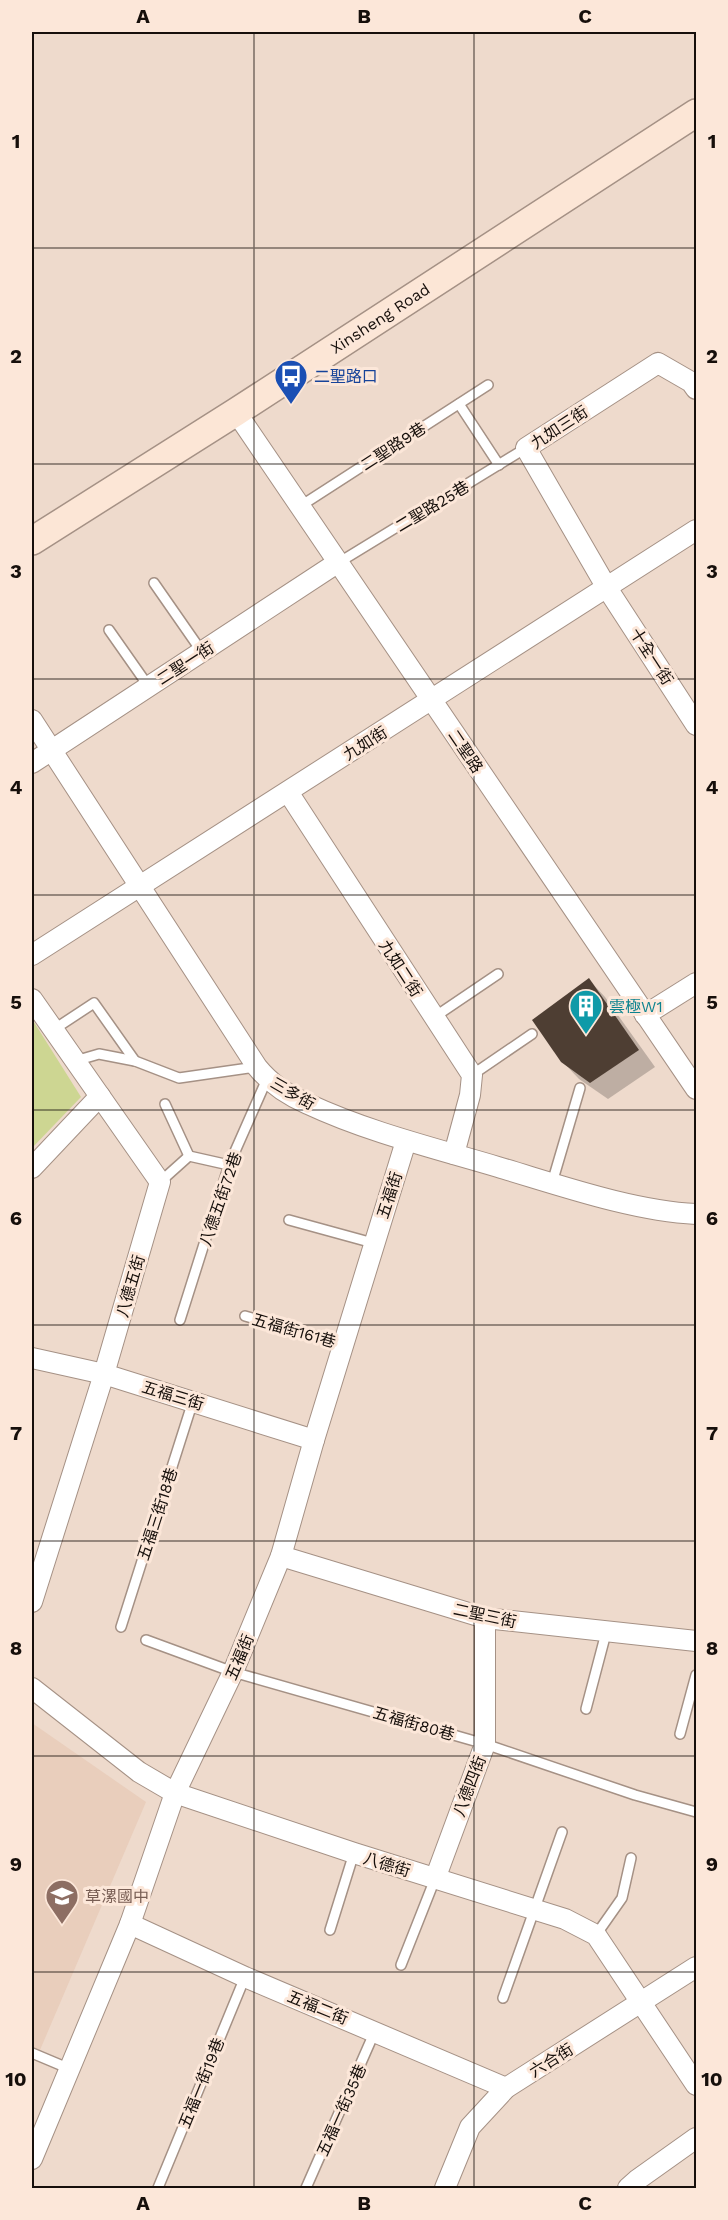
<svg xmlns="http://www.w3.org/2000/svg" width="728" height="2220" viewBox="0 0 728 2220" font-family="'Work Sans','Noto Sans TC',sans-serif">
	<rect width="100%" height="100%" fill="#eedacc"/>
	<polygon fill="#e9cebc" points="32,1723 146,1802 40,2050 32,2048"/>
	<polygon fill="#cdd692" points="32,1019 81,1097 32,1148"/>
	<polygon fill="#0003" points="589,980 605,997 655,1067 608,1099 579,1079 562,1061"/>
	<polygon fill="#4e3e33" points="589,978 639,1050 590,1083 561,1062 532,1020"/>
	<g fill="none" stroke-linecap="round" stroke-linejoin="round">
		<defs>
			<g id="lane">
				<polyline points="459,404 499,465"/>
				<polyline points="299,507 488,385"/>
				<polyline points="338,563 526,448"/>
				<polyline points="154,583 202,652"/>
				<polyline points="109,630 149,687"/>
				<polyline points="433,1018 498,974"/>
				<polyline points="53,1030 94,1003 135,1061"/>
				<polyline points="75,1061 99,1054 135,1061 179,1078 256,1067"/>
				<polyline points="472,1075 532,1034"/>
				<polyline points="165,1104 189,1156"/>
				<polyline points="160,1182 189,1156 229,1165"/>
				<polyline points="552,1183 580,1088"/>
				<polyline points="289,1220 373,1243"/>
				<polyline points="245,1316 343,1344"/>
				<polyline points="180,1320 229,1165 267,1079"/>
				<polyline points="121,1627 193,1401"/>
				<polyline points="146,1640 233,1672 485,1744 635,1795 696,1812"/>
				<polyline points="586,1709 606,1633"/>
				<polyline points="680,1734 696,1675"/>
				<polyline points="330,1930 354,1853"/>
				<polyline points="596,1935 622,1898 631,1858"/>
				<polyline points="401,1965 435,1879"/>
				<polyline points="503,1998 562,1832"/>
				<polyline points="32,2053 70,2069"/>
				<polyline points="158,2188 245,1977"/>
				<polyline points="306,2188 375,2031"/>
			</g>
			<g id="street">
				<polyline points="696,389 691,382 658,363 526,448 607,588 696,725"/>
				<polyline points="236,412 696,1089"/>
				<path d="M32,720L257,1067C270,1083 289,1096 308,1104C368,1132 434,1148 498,1167C559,1185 633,1211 696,1214"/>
				<polyline points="32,763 337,563"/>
				<polyline points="288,792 472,1075 470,1095 454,1154"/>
				<polyline points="32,955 696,530"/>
				<polyline points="32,999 160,1182 104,1374 32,1602"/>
				<polyline points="645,1015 696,983"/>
				<polyline points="32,1168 100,1096"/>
				<polyline points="32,1358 104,1374 314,1440"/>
				<polyline points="281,1556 485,1618 696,1641"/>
				<polyline points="32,1688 139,1772 175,1793 354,1853 565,1919 596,1935 696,2085"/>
				<polyline points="435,1879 485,1744 485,1618"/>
				<polyline points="130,1924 245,1977 506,2088"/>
				<polyline points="32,2159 130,1924 175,1793 233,1672 281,1556 314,1440 406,1141"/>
				<polyline points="445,2188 470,2127 506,2088 696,1967"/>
				<polyline points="628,2188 637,2180 696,2138"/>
			</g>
			<polyline id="secondary" points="32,541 236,412 696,113"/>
		</defs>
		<use href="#lane" stroke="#a59185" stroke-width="12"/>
		<use href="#street" stroke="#a59185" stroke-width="22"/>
		<use href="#secondary" stroke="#a59185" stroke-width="30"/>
		<use href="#lane" stroke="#fff" stroke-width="9"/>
		<use href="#street" stroke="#fff" stroke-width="20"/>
		<use href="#secondary" stroke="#fce6d6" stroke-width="27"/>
	</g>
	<path fill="none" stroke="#160f0b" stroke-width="1.5" stroke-opacity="0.55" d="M254,32V2188M474,32V2188M32,248H696M32,464H696M32,679H696M32,895H696M32,1110H696M32,1325H696M32,1541H696M32,1756H696M32,1972H696"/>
	<defs>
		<symbol id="bus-pin" viewBox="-11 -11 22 30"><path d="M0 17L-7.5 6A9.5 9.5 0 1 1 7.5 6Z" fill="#1a4fb4" stroke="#fce7d9"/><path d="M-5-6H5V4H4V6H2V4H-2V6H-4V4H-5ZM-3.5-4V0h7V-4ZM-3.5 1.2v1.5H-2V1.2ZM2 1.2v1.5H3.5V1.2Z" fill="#fff"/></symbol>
		<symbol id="building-pin" viewBox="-11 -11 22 30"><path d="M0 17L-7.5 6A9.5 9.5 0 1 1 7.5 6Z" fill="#0f9aa8" stroke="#fce7d9"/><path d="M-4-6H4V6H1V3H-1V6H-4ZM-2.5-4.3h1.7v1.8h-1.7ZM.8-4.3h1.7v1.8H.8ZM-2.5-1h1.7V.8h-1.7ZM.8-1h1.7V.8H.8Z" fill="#fff"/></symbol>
		<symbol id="school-pin" viewBox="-11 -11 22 30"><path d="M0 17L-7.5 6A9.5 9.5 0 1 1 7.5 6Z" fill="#8d6e63" stroke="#fce7d9"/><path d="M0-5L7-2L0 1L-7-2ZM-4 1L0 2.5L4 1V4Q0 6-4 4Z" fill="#fff"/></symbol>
	</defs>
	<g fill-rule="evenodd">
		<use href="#bus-pin" x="272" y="357" width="38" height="52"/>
		<use href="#building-pin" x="567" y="987" width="38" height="52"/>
		<use href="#school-pin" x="43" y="1877" width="38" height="52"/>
	</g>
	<g text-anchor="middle" stroke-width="6" stroke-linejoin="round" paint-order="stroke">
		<g font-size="16" fill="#160f0b" stroke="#fce7d9">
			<text transform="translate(380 318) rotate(-33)" y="6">Xinsheng Road</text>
			<text transform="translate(559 427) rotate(-33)" y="6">九如三街</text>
			<text transform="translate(393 446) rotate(-33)" y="6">二聖路9巷</text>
			<text transform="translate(432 506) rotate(-31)" y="6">二聖路25巷</text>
			<text transform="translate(652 656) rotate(57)" y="6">十全一街</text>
			<text transform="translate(185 663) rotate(-33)" y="6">二聖一街</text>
			<text transform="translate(365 743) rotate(-32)" y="6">九如街</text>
			<text transform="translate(466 751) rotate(56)" y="6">二聖路</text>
			<text transform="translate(401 968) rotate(57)" y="6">九如二街</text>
			<text transform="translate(293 1093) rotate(30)" y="6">三多街</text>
			<text transform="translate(389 1195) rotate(-72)" y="6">五福街</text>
			<text transform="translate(220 1199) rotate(-71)" y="6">八德五街72巷</text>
			<text transform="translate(130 1286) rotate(-74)" y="6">八德五街</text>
			<text transform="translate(294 1330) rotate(16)" y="6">五福街161巷</text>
			<text transform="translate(173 1395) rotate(17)" y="6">五福三街</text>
			<text transform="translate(157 1514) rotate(-72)" y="6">五福三街18巷</text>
			<text transform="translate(485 1615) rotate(12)" y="6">二聖三街</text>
			<text transform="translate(239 1657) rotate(-67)" y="6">五福街</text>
			<text transform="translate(414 1723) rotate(16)" y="6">五福街80巷</text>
			<text transform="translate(469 1786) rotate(-69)" y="6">八德四街</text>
			<text transform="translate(387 1864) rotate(17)" y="6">八德街</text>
			<text transform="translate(318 2007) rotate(22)" y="6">五福二街</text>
			<text transform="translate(551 2060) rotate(-32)" y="6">六合街</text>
			<text transform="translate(201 2083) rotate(-68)" y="6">五福一街19巷</text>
			<text transform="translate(341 2110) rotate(-66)" y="6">五福一街35巷</text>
		</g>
		<g font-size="16" fill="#164399" stroke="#fce7d9" text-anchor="start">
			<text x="314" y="382">二聖路口</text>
		</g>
		<g font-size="16" fill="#0d838f" stroke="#fce7d9" text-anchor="start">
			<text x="609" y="1012">雲極W1</text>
		</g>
		<g font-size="16" fill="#785e54" stroke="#fce7d9" text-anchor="start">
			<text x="85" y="1902">草漯國中</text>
		</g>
	</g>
	<rect width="728" height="2220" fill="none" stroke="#fce7d9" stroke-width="66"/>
	<rect x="33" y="33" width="662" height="2154" fill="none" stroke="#160f0b" stroke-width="2"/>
	<g font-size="20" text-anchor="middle" font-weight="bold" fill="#160f0b">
		<text x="143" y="23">A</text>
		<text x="364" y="23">B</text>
		<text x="585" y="23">C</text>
		<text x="16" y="148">1</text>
		<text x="712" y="148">1</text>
		<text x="16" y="363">2</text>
		<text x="712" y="363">2</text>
		<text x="16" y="578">3</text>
		<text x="712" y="578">3</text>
		<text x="16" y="794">4</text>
		<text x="712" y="794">4</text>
		<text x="16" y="1009">5</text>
		<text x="712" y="1009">5</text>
		<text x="16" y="1225">6</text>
		<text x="712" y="1225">6</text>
		<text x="16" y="1440">7</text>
		<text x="712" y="1440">7</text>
		<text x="16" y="1655">8</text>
		<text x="712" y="1655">8</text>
		<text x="16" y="1871">9</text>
		<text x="712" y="1871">9</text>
		<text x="16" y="2086">10</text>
		<text x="712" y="2086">10</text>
		<text x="143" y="2210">A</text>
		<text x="364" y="2210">B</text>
		<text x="585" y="2210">C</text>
	</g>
</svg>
